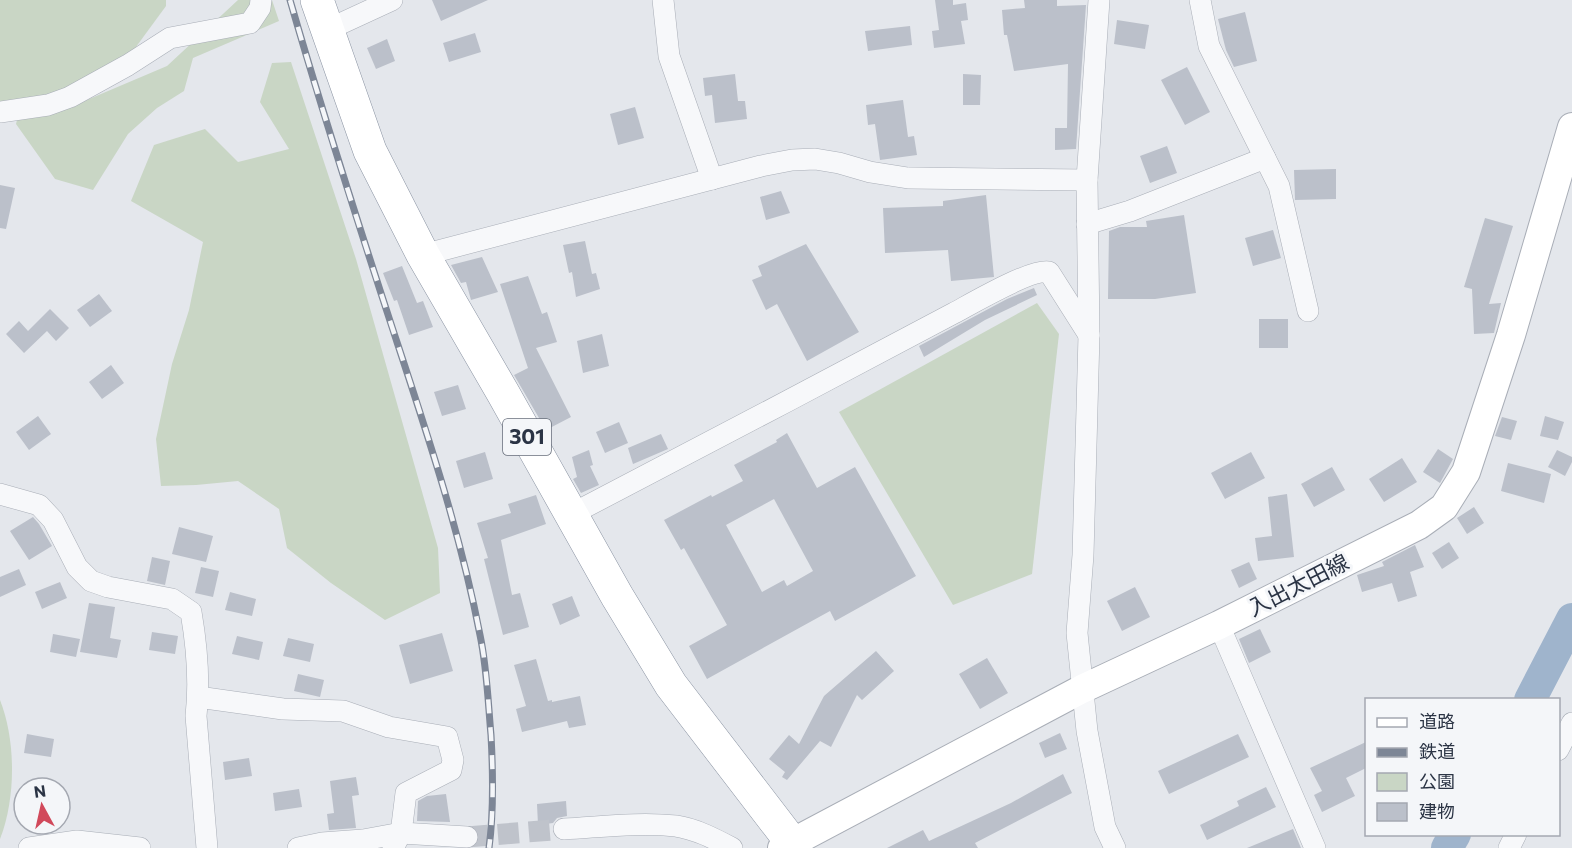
<svg xmlns="http://www.w3.org/2000/svg" width="1572" height="848" viewBox="0 0 1572 848" font-family="Commissioner,'Noto Sans JP',sans-serif">
	<rect width="100%" height="100%" fill="#e4e7ec"/>
	<g fill="#c9d6c5">
		<polygon points="0,0 166,0 166,6 133,51 72,92 0,103"/>
		<polygon points="238,0 272,0 279,21 193,58 184,91 157,108 128,134 93,190 55,179 16,124 19,112 68,108 167,66"/>
		<polygon points="291,62 356,259 438,548 440,593 385,620 331,583 287,548 279,509 238,481 196,485 161,486 156,439 172,364 189,310 203,242 131,201 154,145 205,129 238,162 289,149 260,102 272,63"/>
		<polygon points="1037,303 1059,334 1032,574 953,605 839,412"/>
		<path d="M0,700C16,741 16,798 0,839Z"/>
	</g>
	<g fill="none" stroke-linecap="round" stroke-linejoin="round">
		<g stroke="#9fb4cc" stroke-width="32">
			<polyline points="1530,700 1572,619"/>
			<polyline points="1447,848 1455,834"/>
		</g>
	</g>
	<g fill="#bbc0ca" fill-rule="evenodd">
		<polygon points="432,0 488,0 441,21"/>
		<polygon points="935,0 953,0 953,5 966,3 968,20 961,21 965,44 934,48 932,31 939,30"/>
		<polygon points="1024,0 1057,0 1057,6 1086,5 1076,149 1055,150 1055,128 1067,128 1068,64 1014,71 1007,35 1004,35 1002,10 1025,8"/>
		<polygon points="1245,12 1257,61 1234,67 1226,50 1218,19"/>
		<polygon points="1117,20 1149,25 1145,49 1114,44"/>
		<polygon points="910,26 912,45 868,51 865,31"/>
		<polygon points="475,33 481,52 449,62 443,43"/>
		<polygon points="387,39 395,61 376,69 367,48"/>
		<polygon points="1187,67 1210,112 1185,125 1161,80"/>
		<polygon points="735,74 738,101 745,101 747,119 715,123 712,95 705,96 703,78"/>
		<polygon points="963,74 981,75 980,105 963,105"/>
		<polygon points="903,100 908,137 914,136 917,155 880,160 875,124 868,125 866,105"/>
		<polygon points="635,107 644,138 618,145 610,114"/>
		<polygon points="1167,146 1177,173 1150,183 1140,156"/>
		<polygon points="1336,169 1336,199 1295,200 1294,170"/>
		<polygon points="0,185 15,188 6,229 0,228"/>
		<polygon points="781,191 790,213 766,220 760,197"/>
		<polygon points="986,195 994,277 951,281 948,250 885,253 883,208 943,206 943,201"/>
		<polygon points="1184,215 1196,293 1155,299 1108,299 1109,231 1120,227 1147,227 1146,221"/>
		<polygon points="1485,218 1513,226 1489,304 1501,303 1494,333 1474,334 1472,289 1464,287"/>
		<polygon points="1273,230 1281,258 1253,266 1245,238"/>
		<polygon points="585,241 592,274 596,273 600,289 576,297 572,272 569,273 563,245"/>
		<polygon points="806,244 859,332 807,361 777,304 766,310 752,280 762,276 758,266"/>
		<polygon points="482,257 498,292 471,300 466,282 461,283 451,265"/>
		<polygon points="402,266 417,303 423,301 433,327 409,335 397,300 394,301 383,273"/>
		<polygon points="528,276 542,314 547,312 557,342 536,348 571,417 546,430 514,375 528,368 500,284"/>
		<polygon points="1034,288 1037,295 985,320 924,357 919,346 1007,299"/>
		<polygon points="99,294 112,311 90,327 77,310"/>
		<polygon points="50,309 69,328 56,341 47,331 24,353 6,334 19,321 28,331"/>
		<rect x="1259" y="319" width="29" height="29"/>
		<polygon points="602,334 609,366 583,373 577,341"/>
		<polygon points="111,365 124,383 102,399 89,382"/>
		<polygon points="458,385 466,409 442,416 434,392"/>
		<polygon points="38,416 51,434 29,450 16,432"/>
		<polygon points="1545,416 1564,422 1558,440 1540,436"/>
		<polygon points="1502,417 1517,421 1511,440 1495,436"/>
		<polygon points="619,422 628,443 605,453 596,432"/>
		<path d="M787,433L817,488L855,467L916,576L835,621L830,611L707,679L689,646L727,625L684,548L681,550L664,520L711,495L712,497L743,481L734,465L777,442L776,440ZM774,499L813,571L787,586L784,580L762,592L726,525Z"/>
		<polygon points="661,434 668,449 633,464 628,448"/>
		<polygon points="1438,449 1453,459 1440,483 1423,472"/>
		<polygon points="589,450 593,465 590,466 599,485 581,493 573,479 577,477 572,457"/>
		<polygon points="1557,450 1572,457 1572,462 1565,476 1548,467"/>
		<polygon points="485,452 493,479 464,488 456,461"/>
		<polygon points="1251,452 1265,478 1225,499 1211,473"/>
		<polygon points="1402,458 1417,482 1384,502 1369,479"/>
		<polygon points="1508,463 1551,474 1544,503 1501,491"/>
		<polygon points="1332,467 1345,490 1314,507 1301,484"/>
		<polygon points="1287,494 1294,557 1258,561 1255,538 1272,536 1268,497"/>
		<polygon points="536,495 546,524 501,540 512,595 520,593 529,627 503,635 484,559 488,558 477,523 511,513 508,504"/>
		<polygon points="1474,507 1484,523 1467,534 1457,518"/>
		<polygon points="33,517 39,524 52,546 29,560 10,531"/>
		<polygon points="179,527 213,536 206,562 172,554"/>
		<polygon points="1449,542 1459,558 1442,569 1432,553"/>
		<polygon points="1415,545 1424,567 1410,572 1417,596 1398,602 1392,583 1362,592 1357,575 1384,566 1382,562"/>
		<polygon points="152,557 170,561 165,585 147,581"/>
		<polygon points="1249,562 1257,579 1239,588 1231,570"/>
		<polygon points="201,567 219,571 213,597 195,593"/>
		<polygon points="19,569 26,585 0,597 0,577"/>
		<polygon points="60,582 67,598 42,609 35,592"/>
		<polygon points="1135,587 1150,617 1122,631 1107,601"/>
		<polygon points="230,592 256,599 252,616 225,610"/>
		<polygon points="572,596 580,616 560,625 552,604"/>
		<polygon points="89,603 115,607 110,638 121,640 117,658 80,652"/>
		<polygon points="1260,629 1271,652 1249,663 1239,639"/>
		<polygon points="152,632 178,636 175,654 149,650"/>
		<polygon points="442,633 453,671 410,684 399,645"/>
		<polygon points="53,634 80,639 76,657 50,652"/>
		<polygon points="237,636 263,642 259,660 232,654"/>
		<polygon points="288,638 314,644 310,662 283,656"/>
		<polygon points="876,651 894,671 862,700 857,695 831,747 820,741 787,780 782,777 785,772 769,759 789,735 799,744 824,696"/>
		<polygon points="987,658 1008,693 980,709 959,674"/>
		<polygon points="536,659 548,701 552,700 552,702 580,696 586,725 569,728 567,721 522,732 516,709 526,706 514,665"/>
		<polygon points="298,674 324,680 320,697 294,691"/>
		<polygon points="1060,733 1067,749 1045,758 1039,743"/>
		<polygon points="27,734 54,739 51,757 24,753"/>
		<polygon points="1238,734 1249,757 1169,794 1158,771"/>
		<polygon points="1366,742 1366,768 1346,778 1355,796 1322,812 1314,795 1322,791 1310,768"/>
		<polygon points="249,758 252,776 225,780 223,762"/>
		<polygon points="1063,774 1072,793 975,843 978,848 887,848 923,830 929,841 1011,803"/>
		<polygon points="356,777 359,795 352,796 356,828 329,830 327,814 334,813 330,781"/>
		<polygon points="1266,787 1276,807 1207,840 1200,825 1239,806 1237,801"/>
		<polygon points="299,789 302,807 275,811 273,793"/>
		<polygon points="446,794 450,822 417,821 418,801 427,796"/>
		<polygon points="566,801 567,816 557,818 553,823 538,825 537,804"/>
		<polygon points="1293,829 1301,848 1247,848"/>
	</g>
	<g fill="none" stroke-linecap="round" stroke-linejoin="round">
		<polyline stroke="#bfc3cb" stroke-width="21" stroke-dasharray="21 10" stroke-linecap="butt" points="467,837 564,829"/>
		<defs>
			<g id="minor">
				<polyline points="663,0 669,56 712,179"/>
				<polyline points="1099,0 1087,180 1089,335 1083,555 1077,633 1087,731 1105,827 1115,848"/>
				<polyline points="1200,0 1209,46 1279,186 1308,311"/>
				<polyline points="327,30 392,0"/>
				<polyline points="0,112 48,105 70,97 128,65 170,38 250,23 260,8 261,0"/>
				<polyline points="1087,224 1130,211 1265,158"/>
				<polyline points="423,255 761,166 792,160 815,159 839,163 870,172 908,178 1087,180"/>
				<path d="M0,494L39,505L53,520L77,567L91,581L108,587L172,599L191,612C197,647 200,681 196,716L207,848"/>
				<path d="M570,515C699,448 826,381 954,313C971,304 1032,268 1049,272L1089,335"/>
				<polyline points="1219,625 1315,848"/>
				<polyline points="198,697 283,709 343,711 389,727 447,737 453,760 451,770 406,793 401,833 393,848"/>
				<polyline points="1558,750 1572,723"/>
				<path d="M564,829C601,827 639,822 676,826C696,829 715,839 732,848"/>
				<polyline points="29,848 77,841 140,848"/>
				<polyline points="298,848 322,843 363,840 401,833 467,837"/>
				<polyline points="1509,848 1516,834"/>
			</g>
			<polyline id="secondary" points="782,848 1082,689 1219,625 1419,525 1444,507 1466,472 1511,335 1572,127"/>
			<polyline id="trunk" points="317,0 370,151 423,255 503,393 617,596 671,685 796,848"/>
		</defs>
		<use href="#minor" stroke="#a9aeb7" stroke-width="22"/>
		<use href="#secondary" stroke="#a9aeb7" stroke-width="30"/>
		<use href="#trunk" stroke="#8b94a3" stroke-width="34"/>
		<use href="#minor" stroke="#f7f8fa" stroke-width="21"/>
		<use href="#secondary" stroke="#fff" stroke-width="28"/>
		<use href="#trunk" stroke="#fff" stroke-width="33"/>
		<defs>
			<path id="rail" d="M290,0C322,111 357,220 393,330C426,430 460,531 480,635C487,668 488,702 491,735C493,772 494,811 489,848"/>
		</defs>
		<use href="#rail" stroke="#7d8696" stroke-width="7"/>
		<use href="#rail" stroke="#f4f6f9" stroke-width="4.5" stroke-dasharray="14" stroke-linecap="butt"/>
	</g>
	<g text-anchor="middle" stroke-width="6" stroke-linejoin="round" paint-order="stroke">
		<rect fill="#f4f6f9" stroke="#676e7b" stroke-width="1.5" x="503" y="419" width="48" height="36" rx="4.5"/>
		<g font-size="21" font-weight="bold" fill="#2b3445">
			<text x="527" y="444">301</text>
		</g>
		<g font-size="22" fill="#2b3445" stroke="#f4f6f9">
			<text transform="translate(1298 585) rotate(-27)" y="8">入出太田線</text>
		</g>
	</g>
	<rect x="1365" y="698" width="195" height="138" fill="#f4f6f9" stroke="#a4a8b1" stroke-width="1.5"/>
	<rect x="1377" y="718" width="30" height="9" fill="#ffffff" stroke="#a4a8b1" stroke-width="1.5"/>
	<text x="1419" y="728" font-size="18" fill="#2b3445">道路</text>
	<rect x="1377" y="748" width="30" height="9" fill="#7d8696" stroke="#a4a8b1" stroke-width="1.5"/>
	<text x="1419" y="758" font-size="18" fill="#2b3445">鉄道</text>
	<rect x="1377" y="773" width="30" height="18" fill="#c9d6c5" stroke="#a4a8b1" stroke-width="1.5"/>
	<text x="1419" y="788" font-size="18" fill="#2b3445">公園</text>
	<rect x="1377" y="803" width="30" height="18" fill="#bbc0ca" stroke="#a4a8b1" stroke-width="1.5"/>
	<text x="1419" y="818" font-size="18" fill="#2b3445">建物</text>
	<g transform="translate(42 806) rotate(352)"><circle r="28" fill="#f4f6f9" stroke="#a4a8b1" stroke-width="1.5"/>
	<path d="M0-4.5L10 22L0 15L-10 22Z" fill="#d1495b"/>
	<text y="-9" font-size="16" font-weight="bold" text-anchor="middle" fill="#2b3445">N</text>
	</g>
</svg>
